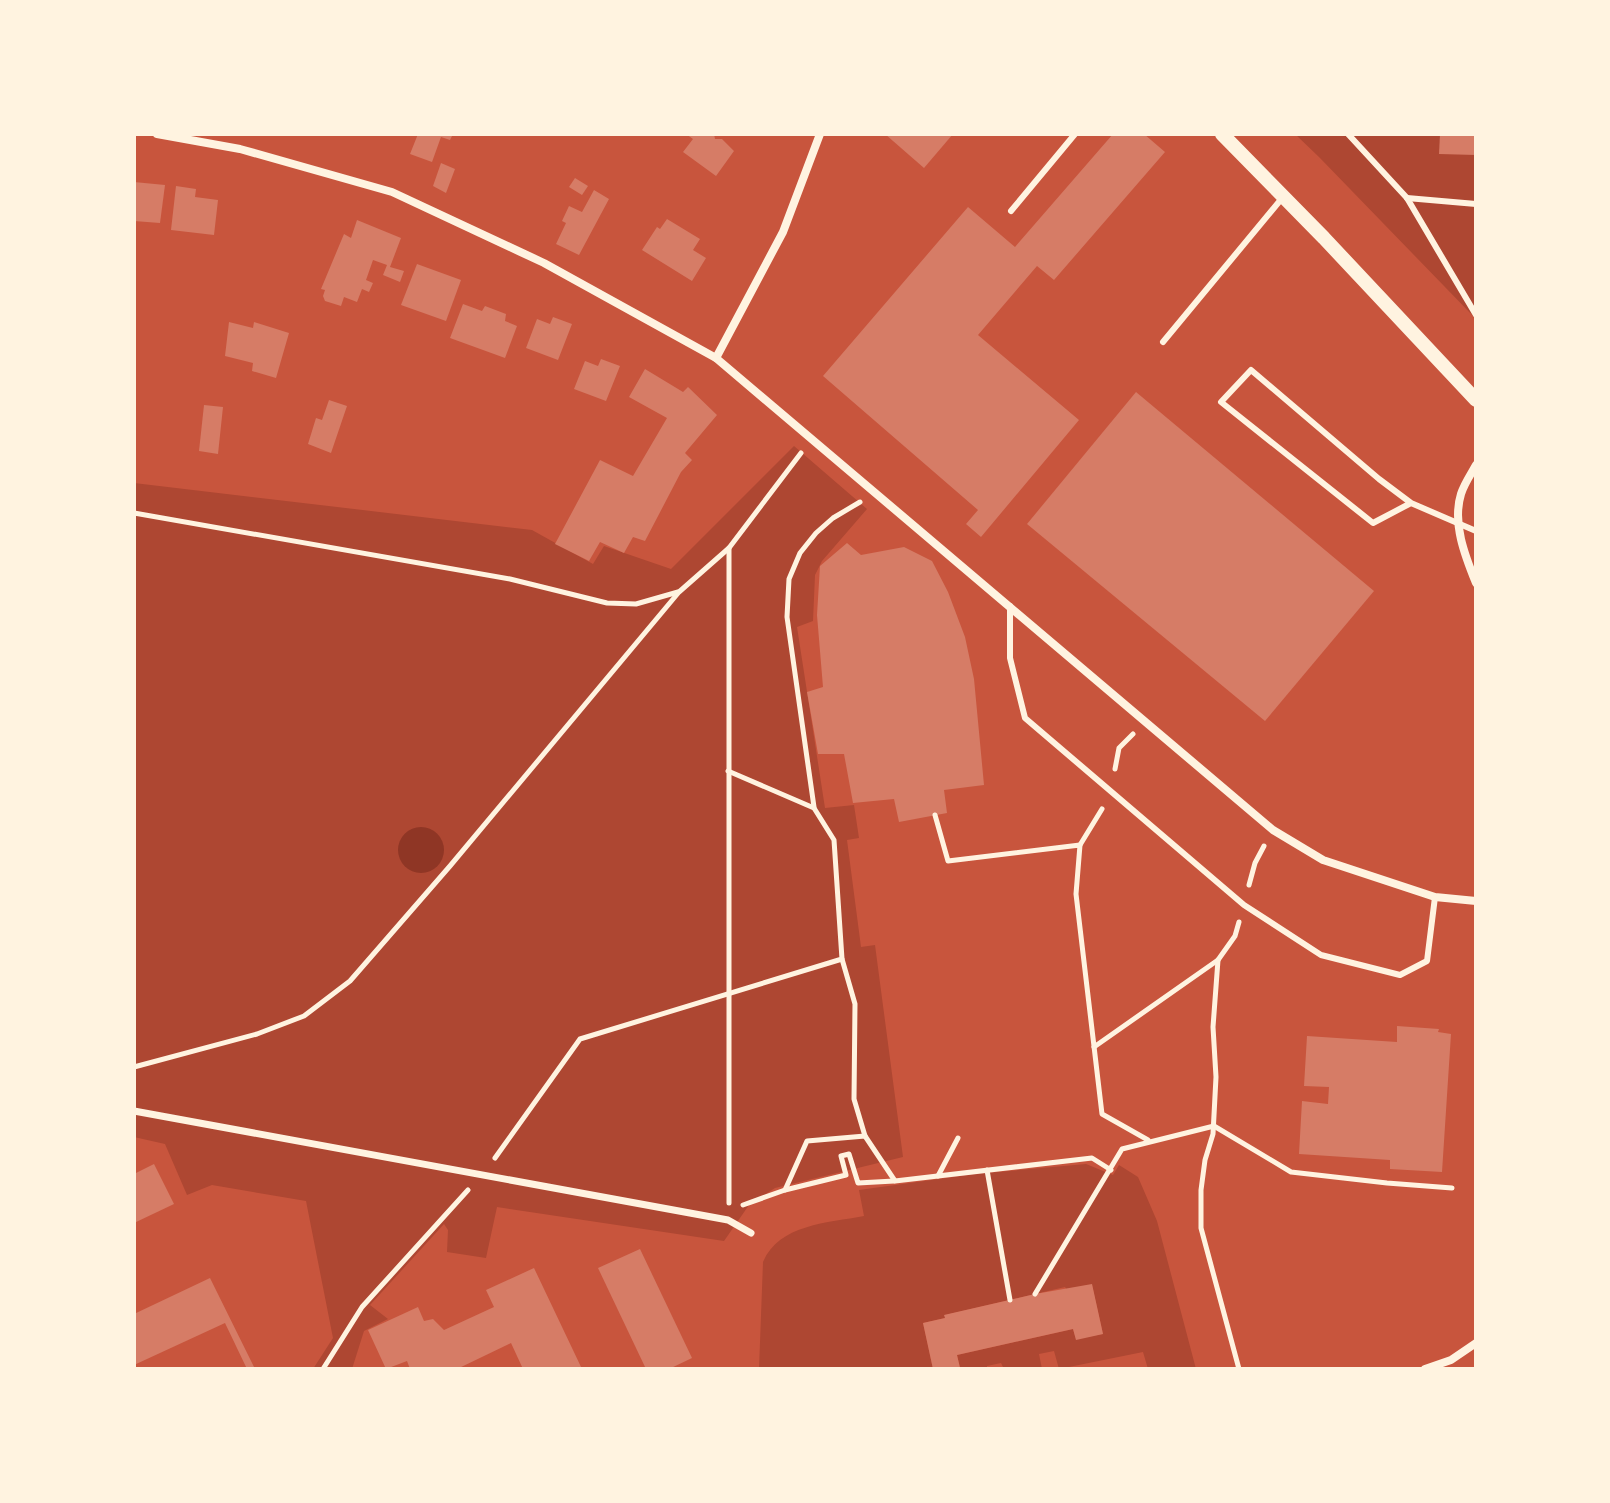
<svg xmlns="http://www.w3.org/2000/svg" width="1610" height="1503" viewBox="0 0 1610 1503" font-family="'DM Sans',sans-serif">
	<rect width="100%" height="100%" fill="#c8553d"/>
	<g fill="#ae4732">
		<polygon points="1295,134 1476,134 1476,319 1319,157"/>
		<polygon points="794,446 867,509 822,561 815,575 813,621 797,627 825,808 854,805 859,838 847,840 861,947 875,945 903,1157 775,1188 749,1205 724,1241 497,1207 486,1258 447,1252 448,1230 444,1224 370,1305 388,1319 364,1331 352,1369 313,1369 333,1338 306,1201 212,1185 187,1195 165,1144 134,1137 134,483 532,530 593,564 604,546 671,569"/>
		<path d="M1086,1164L1113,1175L1119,1165L1138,1177L1157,1221L1196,1369H1148L1143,1352L1059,1369L1054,1351L1039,1354L1042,1369H1004L1001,1363L987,1366V1369H953L960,1367L957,1355L1073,1329L1076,1339L1103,1334L1092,1285L1067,1290L1065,1287L945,1315V1318L923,1323L933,1369H759L763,1262C779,1224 828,1223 864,1216L859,1190L975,1174Z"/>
	</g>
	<circle fill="#8f3625" cx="421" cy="850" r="23"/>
	<g fill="#d67c66">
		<polygon points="418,134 453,134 450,140 441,137 432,162 410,154"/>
		<polygon points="686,134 714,134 715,139 722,139 734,151 716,176 683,152 693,139"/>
		<polygon points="885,134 953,134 924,168"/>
		<polygon points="1113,134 1144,134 1165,152 1054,280 1037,266 978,335 1079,420 981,537 966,524 978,510 823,376 968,207 1015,247"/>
		<polygon points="1440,134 1476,134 1476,155 1439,154"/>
		<polygon points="441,163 455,169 446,193 433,186"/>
		<polygon points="575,178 588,186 582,195 569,187"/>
		<polygon points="134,182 165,185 160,223 134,221"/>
		<polygon points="176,186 196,189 195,197 218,200 214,235 171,230"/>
		<polygon points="594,190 609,199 579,255 556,244 566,223 562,221 569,206 582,212"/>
		<polygon points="667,219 700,239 693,250 706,258 692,281 642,250 657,227 660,229"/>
		<polygon points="357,220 401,238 390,267 404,271 400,282 383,275 387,265 373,260 366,280 373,283 369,292 362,289 357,302 344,297 341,306 325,301 323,296 325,290 321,289 344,234 351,238"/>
		<polygon points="417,264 461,280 446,321 401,305"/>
		<polygon points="463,304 482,311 485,306 506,314 505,321 517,326 505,358 450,338"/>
		<polygon points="553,317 572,324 558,360 526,348 537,319 550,324"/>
		<polygon points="229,322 253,328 254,322 289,333 276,378 252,371 253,363 225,356"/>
		<polygon points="601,359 620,366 606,401 574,389 585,361 598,366"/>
		<polygon points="645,369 683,392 688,387 717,415 685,453 692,460 681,472 645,541 633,537 624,553 600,542 589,561 555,544 600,460 633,476 667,418 629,397"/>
		<polygon points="1136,392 1374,591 1265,721 1027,524"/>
		<polygon points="329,400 347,406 331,453 308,444 316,418 322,420"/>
		<polygon points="204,405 223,407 218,454 199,451"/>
		<polygon points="847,543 861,555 904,547 932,561 948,592 965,637 974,679 984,785 944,790 947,813 899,822 894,799 853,803 844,754 818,754 807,692 823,687 817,615 820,566"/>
		<polygon points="1397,1026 1439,1029 1438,1032 1451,1034 1442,1172 1390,1169 1390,1160 1299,1154 1302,1101 1328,1104 1329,1087 1304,1086 1307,1036 1397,1042"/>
		<polygon points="154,1164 174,1204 134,1223 134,1174"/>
		<polygon points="640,1249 692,1358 669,1369 646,1369 598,1268"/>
		<polygon points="534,1268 582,1369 523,1369 511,1343 457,1369 410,1369 407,1361 386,1369 368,1330 418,1307 424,1321 433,1319 444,1330 494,1307 486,1290"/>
		<polygon points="210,1278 255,1369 247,1369 225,1323 134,1365 134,1314"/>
		<polygon points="1092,1284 1103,1334 1076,1340 1073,1329 957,1355 960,1368 933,1369 923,1323 945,1318 944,1315 1035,1294"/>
	</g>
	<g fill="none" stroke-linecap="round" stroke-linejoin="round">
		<g stroke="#fff3e0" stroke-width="5">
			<polyline points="134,513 510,579 607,603 636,604 678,592"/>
			<polyline points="1115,769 1119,748 1133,734"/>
			<polyline points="814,807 787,617 789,579 800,553 816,533 833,518 860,502"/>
			<polyline points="935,815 948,861 1080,845 1076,894 1102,1114 1148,1140"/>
			<polyline points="1080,845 1102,809"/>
			<polyline points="1249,885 1255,863 1264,846"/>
			<polyline points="842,959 855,1004 854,1099 865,1136"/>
			<polyline points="1218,960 1213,1027 1216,1077 1213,1134 1205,1160 1201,1190 1201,1228 1239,1369"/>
			<polyline points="1094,1047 1218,960 1235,936 1239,922"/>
			<polyline points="134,1067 257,1034 304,1016 350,981 450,866 679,592 729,548"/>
			<polyline points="495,1158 580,1039 842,959 834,840 814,808 728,771"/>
			<polyline points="987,1170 1010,1300"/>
			<polyline points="938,1176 958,1138"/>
			<polyline points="785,1190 846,1175 841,1156 849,1154 858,1183 894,1181"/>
			<polyline points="729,1203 729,548 801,453"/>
			<polyline points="743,1205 785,1190 807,1141 865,1136 895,1181 1092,1158 1111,1170"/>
			<polyline points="1035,1294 1122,1149 1214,1126 1291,1172 1387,1183 1452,1188"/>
			<polyline points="323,1369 362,1307 468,1190"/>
		</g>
		<g stroke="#fff3e0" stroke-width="6">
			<polyline points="1348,134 1407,198 1476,315"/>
			<polyline points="1407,198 1476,204"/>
			<polyline points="1011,211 1075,134"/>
			<polyline points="1163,342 1283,197"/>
			<polyline points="1411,503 1373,523 1221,402 1251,370 1379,479 1411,503 1476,531"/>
			<polyline points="1010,606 1010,658 1025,718 1244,905 1321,955 1400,975 1427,961 1435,897"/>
		</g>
		<polyline stroke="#fff3e0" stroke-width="7" points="134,1111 728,1220 751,1233"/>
		<g stroke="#fff3e0" stroke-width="8">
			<polyline points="157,134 240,149 392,192 544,263 716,358 1273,830 1323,860 1435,897 1476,901"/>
			<polyline points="716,358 783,232 820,134"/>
			<path d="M1476,465C1471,474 1464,484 1461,494C1452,523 1465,556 1476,583"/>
			<polyline points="1425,1369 1451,1360 1476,1343"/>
		</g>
		<polyline stroke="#fff3e0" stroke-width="14" points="1222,134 1324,238 1476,400"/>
	</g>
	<rect width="1610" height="1503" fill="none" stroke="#fff3e0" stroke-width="272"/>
</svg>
